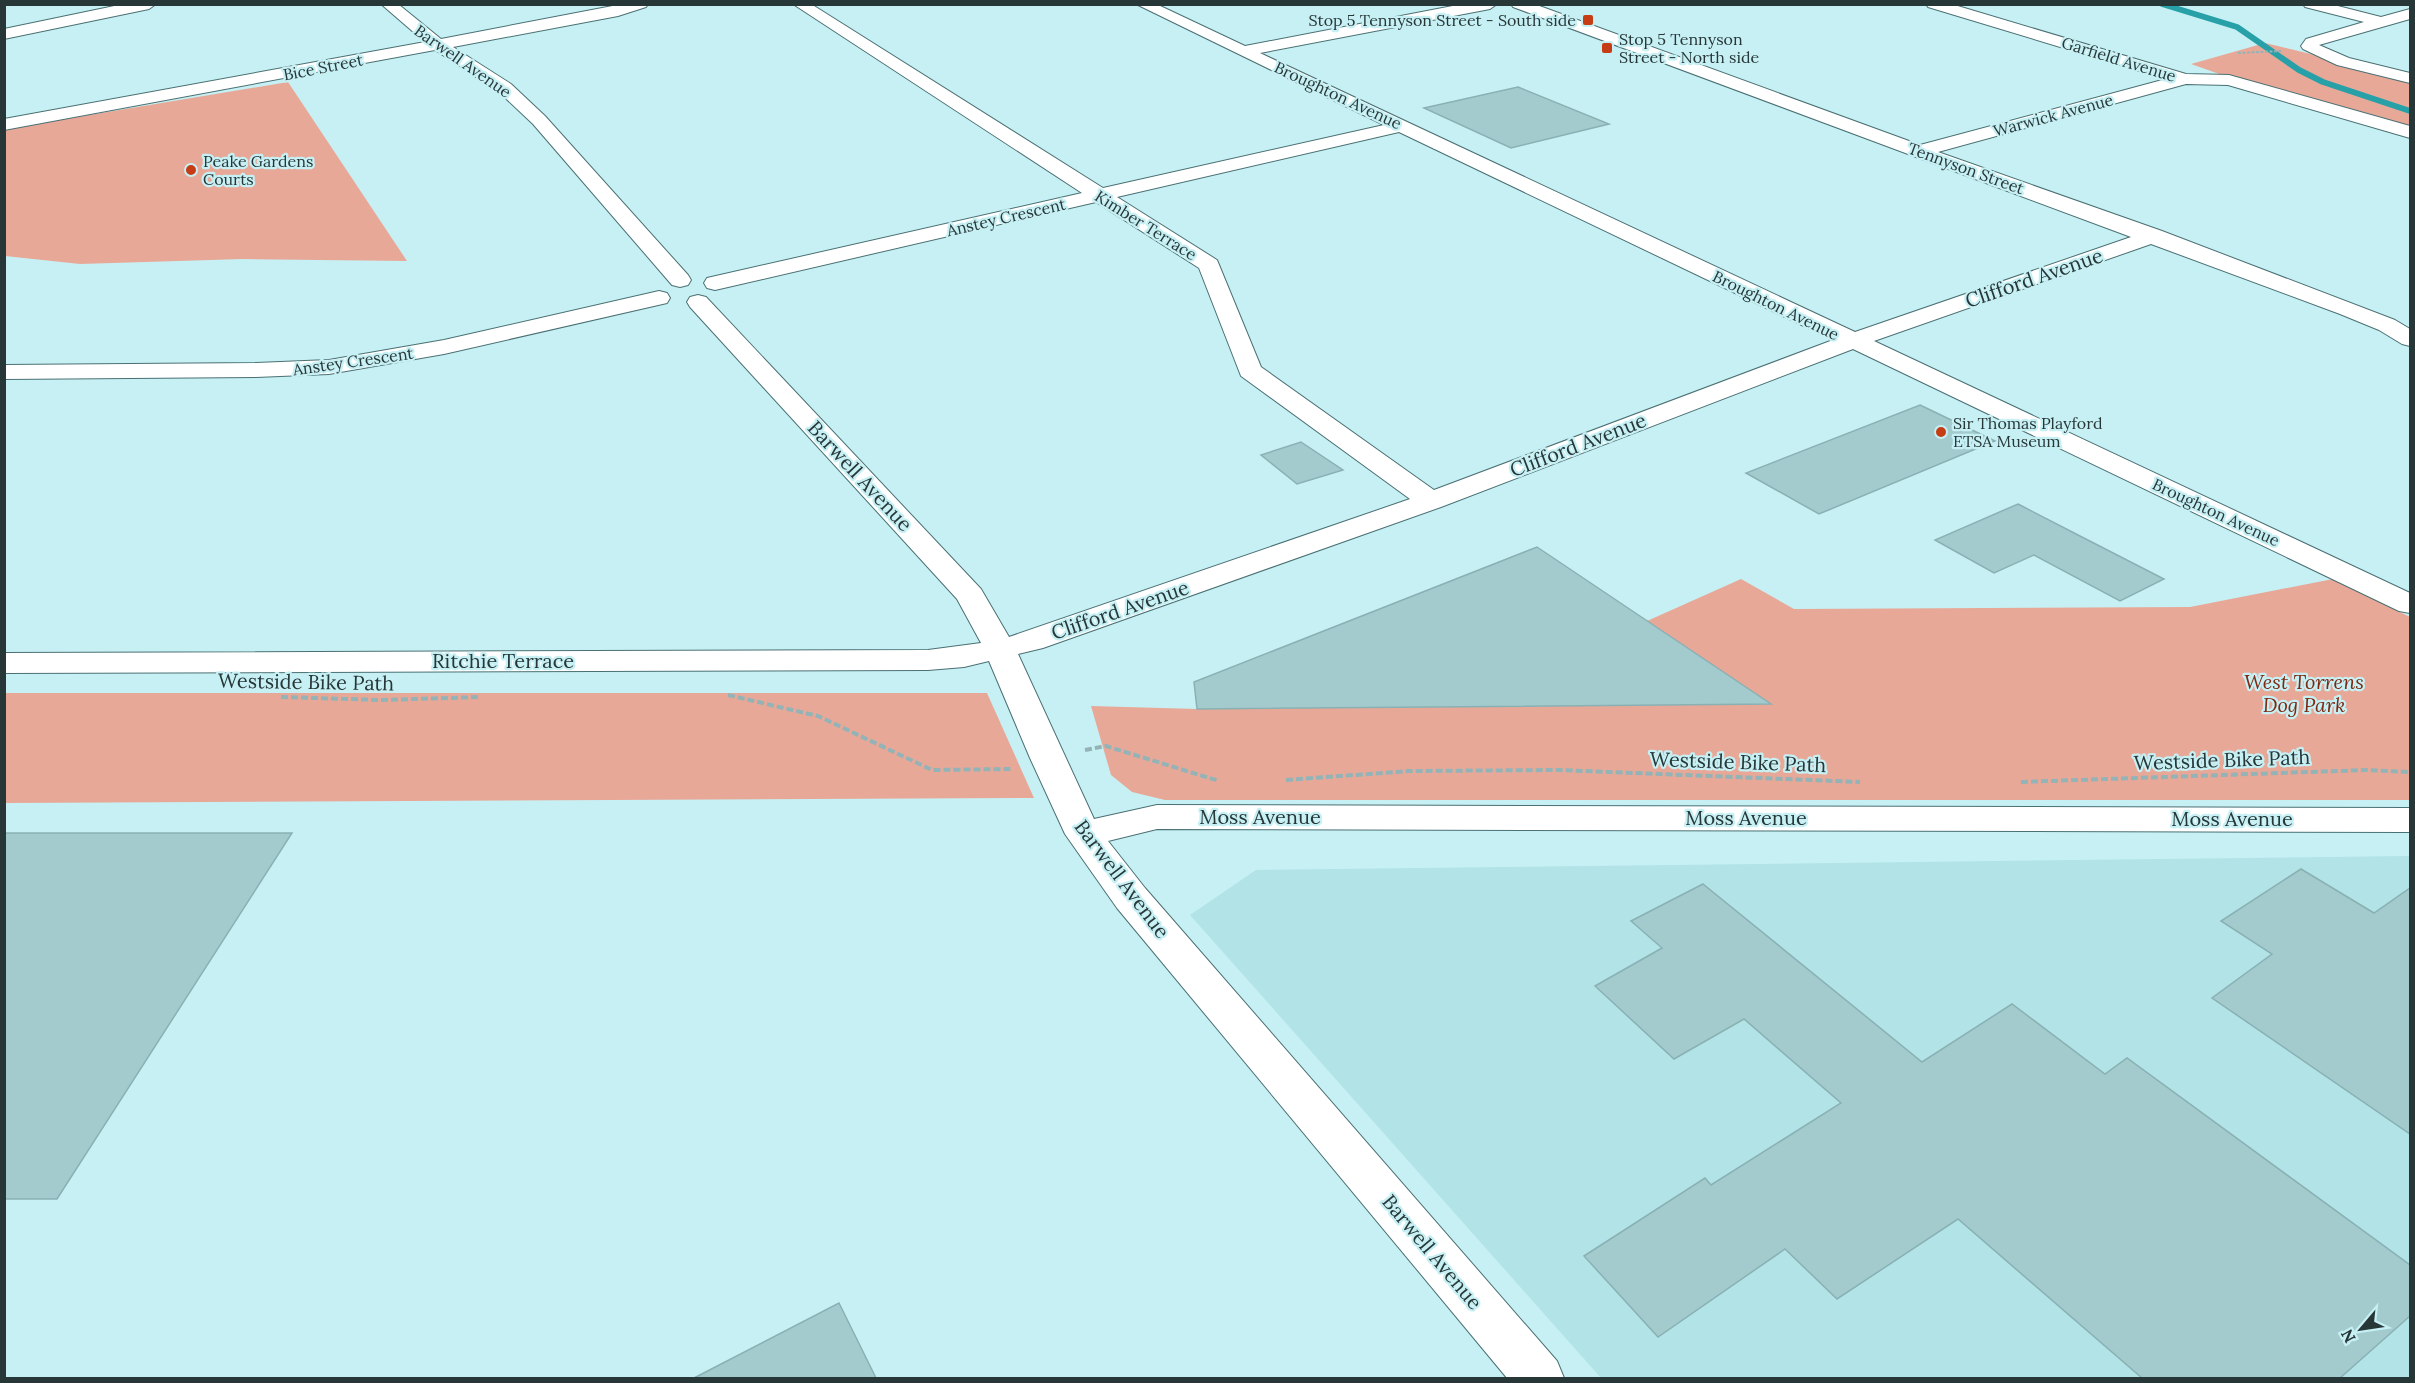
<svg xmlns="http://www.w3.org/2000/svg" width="2415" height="1383" viewBox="0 0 2415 1383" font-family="Lora,serif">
	<rect width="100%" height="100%" fill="#c7f0f4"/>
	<polygon fill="#b1e3e7" points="2410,856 2410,1378 1601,1378 1190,915 1256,870"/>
	<g fill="#e8a898">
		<polygon points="2265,43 2410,78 2410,132 2256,87 2191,64"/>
		<polygon points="288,82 407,261 243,259 80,264 5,256 5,129"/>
		<polygon points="1741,579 1794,609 2190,607 2333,579 2410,617 2410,800 1165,800 1132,792 1111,775 1091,706 1197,709 1770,704 1647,621"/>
		<polygon points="4,693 987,693 1034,798 5,803"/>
	</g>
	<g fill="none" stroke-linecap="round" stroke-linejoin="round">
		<polyline stroke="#28a0a8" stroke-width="6" points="2162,4 2237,27 2299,70 2323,82 2410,111"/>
	</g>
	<g fill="#a3cbce" stroke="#89b1b4" stroke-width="1.5">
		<polygon points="1518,87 1609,124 1511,148 1424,108"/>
		<polygon points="1920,405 1995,441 1819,514 1746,473"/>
		<polygon points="1301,442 1343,470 1297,484 1261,455"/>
		<polygon points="2018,504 2078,535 2164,579 2120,601 2034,555 1994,573 1935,540"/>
		<polygon points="1537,547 1771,704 1197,709 1194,682"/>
		<polygon points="4,833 292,833 57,1199 4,1199"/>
		<polygon points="2301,869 2374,913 2410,888 2410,1134 2212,998 2272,954 2221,921"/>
		<polygon points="1703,884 1922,1062 2012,1004 2105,1074 2127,1058 2410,1265 2410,1316 2340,1378 2142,1378 1958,1219 1837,1299 1785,1249 1658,1337 1584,1256 1705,1178 1711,1185 1841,1103 1744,1019 1674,1059 1595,986 1662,948 1631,921"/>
		<polygon points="839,1303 876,1378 694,1378"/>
	</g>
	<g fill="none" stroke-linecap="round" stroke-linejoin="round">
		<defs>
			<g id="minor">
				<polygon points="124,4 156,4 149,9 4,39 4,29"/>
				<polygon points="381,4 398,4 441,39 623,4 648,4 646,7 618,16 453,47 511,84 545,116 688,275 691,280 688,285 680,287 672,285 533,124 499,92 435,50 4,130 4,119 425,42"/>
				<path d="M793,4H811L1103,188L1384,125L1136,4H1156L1245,46L1463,4H1497L1490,9L1260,53L1855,332L2131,237L1513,7L1511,4H1534L1920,145L2166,79L1928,7L1926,4H1951L2186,74L2229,75L2410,126V138L2228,85L2186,84L1938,152L2162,231L2395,320L2410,329V346L2402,344L2379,330L2340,314L2151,244L1874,341L2410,593V613L2399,611L1853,349L1441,507L1043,648L1018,654L1094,819L1157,805L2410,808V832L1157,829L1108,841L1145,888L1557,1361L1564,1378H1507L1117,908L1065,834L1030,758L989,661L964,667L928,670L4,673V653L928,650L981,643L957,599L690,307L687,302L690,297L698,295L706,297L981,589L1009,637L1410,499L1241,376L1199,268L1096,202L715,290L707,288L704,283L707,278L1082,193ZM1399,132L1833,340L1434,490L1261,367L1217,260L1117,197Z"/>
				<polygon points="2303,4 2330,4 2381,17 2410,9 2410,19 2319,45 2349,58 2410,73 2410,83 2337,65 2303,49 2301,46 2306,39 2364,22 2305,7"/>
				<polygon points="659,291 667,293 670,298 667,303 444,354 329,374 256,377 4,379 4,365 256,363 329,360 444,340"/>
			</g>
		</defs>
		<use href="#minor" stroke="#4a7073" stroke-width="2"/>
		<polyline stroke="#93b3b6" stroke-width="2" stroke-dasharray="3 1.5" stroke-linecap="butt" points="2238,53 2281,51"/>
		<g stroke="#93b3b6" stroke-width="4" stroke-dasharray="7 3" stroke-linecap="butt">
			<polyline points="728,695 818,716 932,770 1011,769"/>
			<polyline points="281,697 381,700 481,697"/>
			<polyline points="1085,750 1106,746 1219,781"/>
			<polyline points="1286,780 1409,771 1559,770 1860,782"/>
			<polyline points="2021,782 2366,770 2410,772"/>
		</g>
		<use href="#minor" fill="#fff" fill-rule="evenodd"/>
	</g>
	<g fill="#c53c15" stroke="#c7f0f4" stroke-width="2">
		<rect x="1582" y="14" width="12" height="12" rx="3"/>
		<rect x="1601" y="42" width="12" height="12" rx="3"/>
		<circle cx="191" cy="170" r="6"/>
		<circle cx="1941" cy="432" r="6"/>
	</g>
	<g text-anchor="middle" stroke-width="4.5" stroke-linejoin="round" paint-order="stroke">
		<g font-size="16" fill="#273738" stroke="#c7f0f4" text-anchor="start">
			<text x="1576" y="26" text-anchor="end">Stop 5 Tennyson Street - South side</text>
			<text x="1619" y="45">Stop 5 Tennyson<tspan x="1619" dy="18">Street - North side</tspan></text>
			<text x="203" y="167">Peake Gardens<tspan x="203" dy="18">Courts</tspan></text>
			<text x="1953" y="429">Sir Thomas Playford<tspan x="1953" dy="18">ETSA Museum</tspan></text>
		</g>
		<g font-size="16" fill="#273738" stroke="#c7f0f4">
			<text transform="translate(2119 59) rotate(17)" y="6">Garfield Avenue</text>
			<text transform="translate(463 61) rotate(35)" y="6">Barwell Avenue</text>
			<text transform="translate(323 67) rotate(-11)" y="6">Bice Street</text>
			<text transform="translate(1338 95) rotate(25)" y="6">Broughton Avenue</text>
			<text transform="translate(2053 115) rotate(-15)" y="6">Warwick Avenue</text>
			<text transform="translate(1966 168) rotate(20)" y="6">Tennyson Street</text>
			<text transform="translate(1006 217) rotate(-13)" y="6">Anstey Crescent</text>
			<text transform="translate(1146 225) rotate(32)" y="6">Kimber Terrace</text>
			<text transform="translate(1776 305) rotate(26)" y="6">Broughton Avenue</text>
			<text transform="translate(353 361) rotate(-8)" y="6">Anstey Crescent</text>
			<text transform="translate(2216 512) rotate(25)" y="6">Broughton Avenue</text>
		</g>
		<g font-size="20" fill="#273738" stroke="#c7f0f4">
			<text transform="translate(2034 278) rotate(-19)" y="7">Clifford Avenue</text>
			<text transform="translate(1578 445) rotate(-21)" y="7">Clifford Avenue</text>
			<text transform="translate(860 476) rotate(47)" y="7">Barwell Avenue</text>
			<text transform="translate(1120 610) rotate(-19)" y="7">Clifford Avenue</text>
			<text x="503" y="668">Ritchie Terrace</text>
			<text transform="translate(306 682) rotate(1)" y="7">Westside Bike Path</text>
			<text transform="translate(2222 760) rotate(-2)" y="7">Westside Bike Path</text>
			<text transform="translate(1738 762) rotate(2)" y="7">Westside Bike Path</text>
			<text x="1260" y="824">Moss Avenue</text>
			<text x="1746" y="825">Moss Avenue</text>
			<text x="2232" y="826">Moss Avenue</text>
			<text transform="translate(1122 879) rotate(53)" y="7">Barwell Avenue</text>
			<text transform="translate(1432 1252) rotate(50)" y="7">Barwell Avenue</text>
		</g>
		<g font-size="20" font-style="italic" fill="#7e2811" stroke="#c7f0f4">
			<text x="2304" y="689">West Torrens<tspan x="2304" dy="23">Dog Park</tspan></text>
		</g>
	</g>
	<rect width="2415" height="1383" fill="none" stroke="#273738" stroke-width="12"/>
	<g transform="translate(2361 1329) rotate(241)" stroke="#c7f0f4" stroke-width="4.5" paint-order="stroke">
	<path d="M0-4.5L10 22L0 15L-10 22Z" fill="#273738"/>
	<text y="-9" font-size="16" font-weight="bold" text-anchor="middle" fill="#273738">N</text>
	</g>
</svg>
